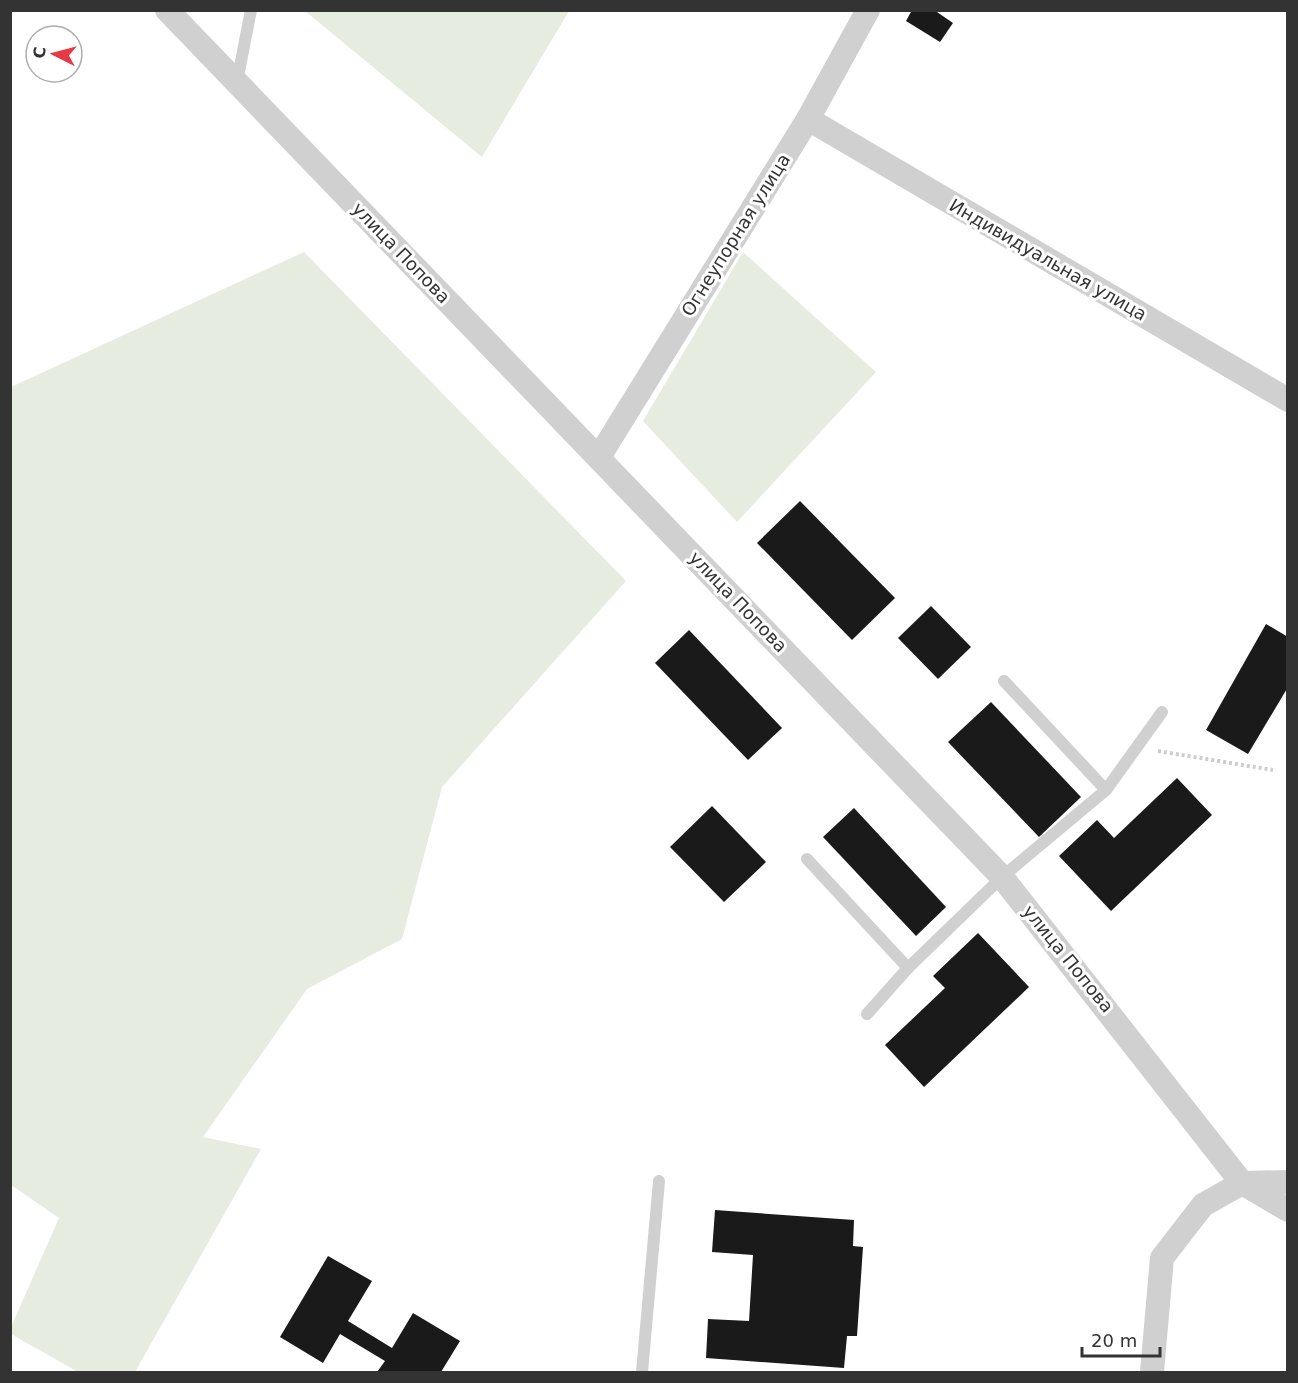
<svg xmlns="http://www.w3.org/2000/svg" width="1298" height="1383" viewBox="0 0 1298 1383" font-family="'DejaVu Sans',sans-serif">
	<rect width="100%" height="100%" fill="#fff"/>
	<g fill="#e6ecdf">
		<polygon points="305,11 569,11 482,157"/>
		<polygon points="304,252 626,581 442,787 402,939 307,989 203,1137 261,1149 135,1372 78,1372 11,1334 11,1327 59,1218 11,1185 11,387"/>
		<polygon points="743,252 876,372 737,522 643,421"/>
	</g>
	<g fill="#1a1a1a">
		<polygon points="912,10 934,10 953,23 940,42 906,21"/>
		<polygon points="800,501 895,598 852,640 757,543"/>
		<polygon points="931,606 971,647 938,679 898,638"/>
		<polygon points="1266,624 1288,637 1288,687 1248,754 1206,730"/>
		<polygon points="689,630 782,728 748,760 655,663"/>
		<polygon points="991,702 1081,797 1039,837 948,742"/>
		<polygon points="1177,778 1212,815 1111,911 1059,856 1097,820 1114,838"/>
		<polygon points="712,806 766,862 724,902 670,847"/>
		<polygon points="854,808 946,907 916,936 823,837"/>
		<polygon points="978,933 1029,987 924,1087 885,1045 945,988 933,976"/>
		<polygon points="715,1210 854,1220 853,1246 863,1247 857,1336 847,1336 844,1368 706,1358 708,1319 749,1321 753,1255 712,1252"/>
		<polygon points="328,1256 372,1281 348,1321 392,1348 413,1313 460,1341 441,1372 377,1372 385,1361 340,1334 323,1363 280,1337"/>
	</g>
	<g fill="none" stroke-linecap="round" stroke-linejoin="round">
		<polyline stroke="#cdcdcd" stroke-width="4" stroke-dasharray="3 3" stroke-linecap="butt" points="1158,751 1273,770"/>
		<g stroke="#d0d0d0" stroke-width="12">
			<polyline points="237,82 251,10"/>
			<polyline points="1106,790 1162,712"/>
			<polyline points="807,859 908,968 1002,877 1106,790 1004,681"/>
			<polyline points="867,1014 908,968"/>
			<polyline points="642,1372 659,1181"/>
		</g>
		<g stroke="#d0d0d0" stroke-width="24">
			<polyline points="167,10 1002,877 1242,1183 1288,1210"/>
			<polyline points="808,119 1288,400"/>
			<polyline points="599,457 808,119 868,10"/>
			<polyline points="1152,1372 1162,1258 1203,1205 1242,1183 1288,1182"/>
		</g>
	</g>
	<g text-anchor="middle" stroke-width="6" stroke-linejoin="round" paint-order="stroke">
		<g font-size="18" fill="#333" stroke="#fff">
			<text transform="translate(736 235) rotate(-58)" y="6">Огнеупорная улица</text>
			<text transform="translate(401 253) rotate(46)" y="6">улица Попова</text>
			<text transform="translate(1048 260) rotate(30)" y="6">Индивидуальная улица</text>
			<text transform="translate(738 602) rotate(46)" y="6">улица Попова</text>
			<text transform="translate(1068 959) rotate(51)" y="6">улица Попова</text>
		</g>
	</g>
	<rect width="1298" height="1383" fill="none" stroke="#333333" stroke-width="24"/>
	<g transform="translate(54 54) rotate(276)"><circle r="28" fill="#ffffff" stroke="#adadad" stroke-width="1.5"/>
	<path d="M0-4.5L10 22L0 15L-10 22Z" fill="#e63946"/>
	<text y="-9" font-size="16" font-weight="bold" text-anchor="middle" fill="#333333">С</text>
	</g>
	<path d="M1082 1347v9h78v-9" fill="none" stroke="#333333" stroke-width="3"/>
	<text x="1091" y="1347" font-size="18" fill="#333333" stroke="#ffffff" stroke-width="4.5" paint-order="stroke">20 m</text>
</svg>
